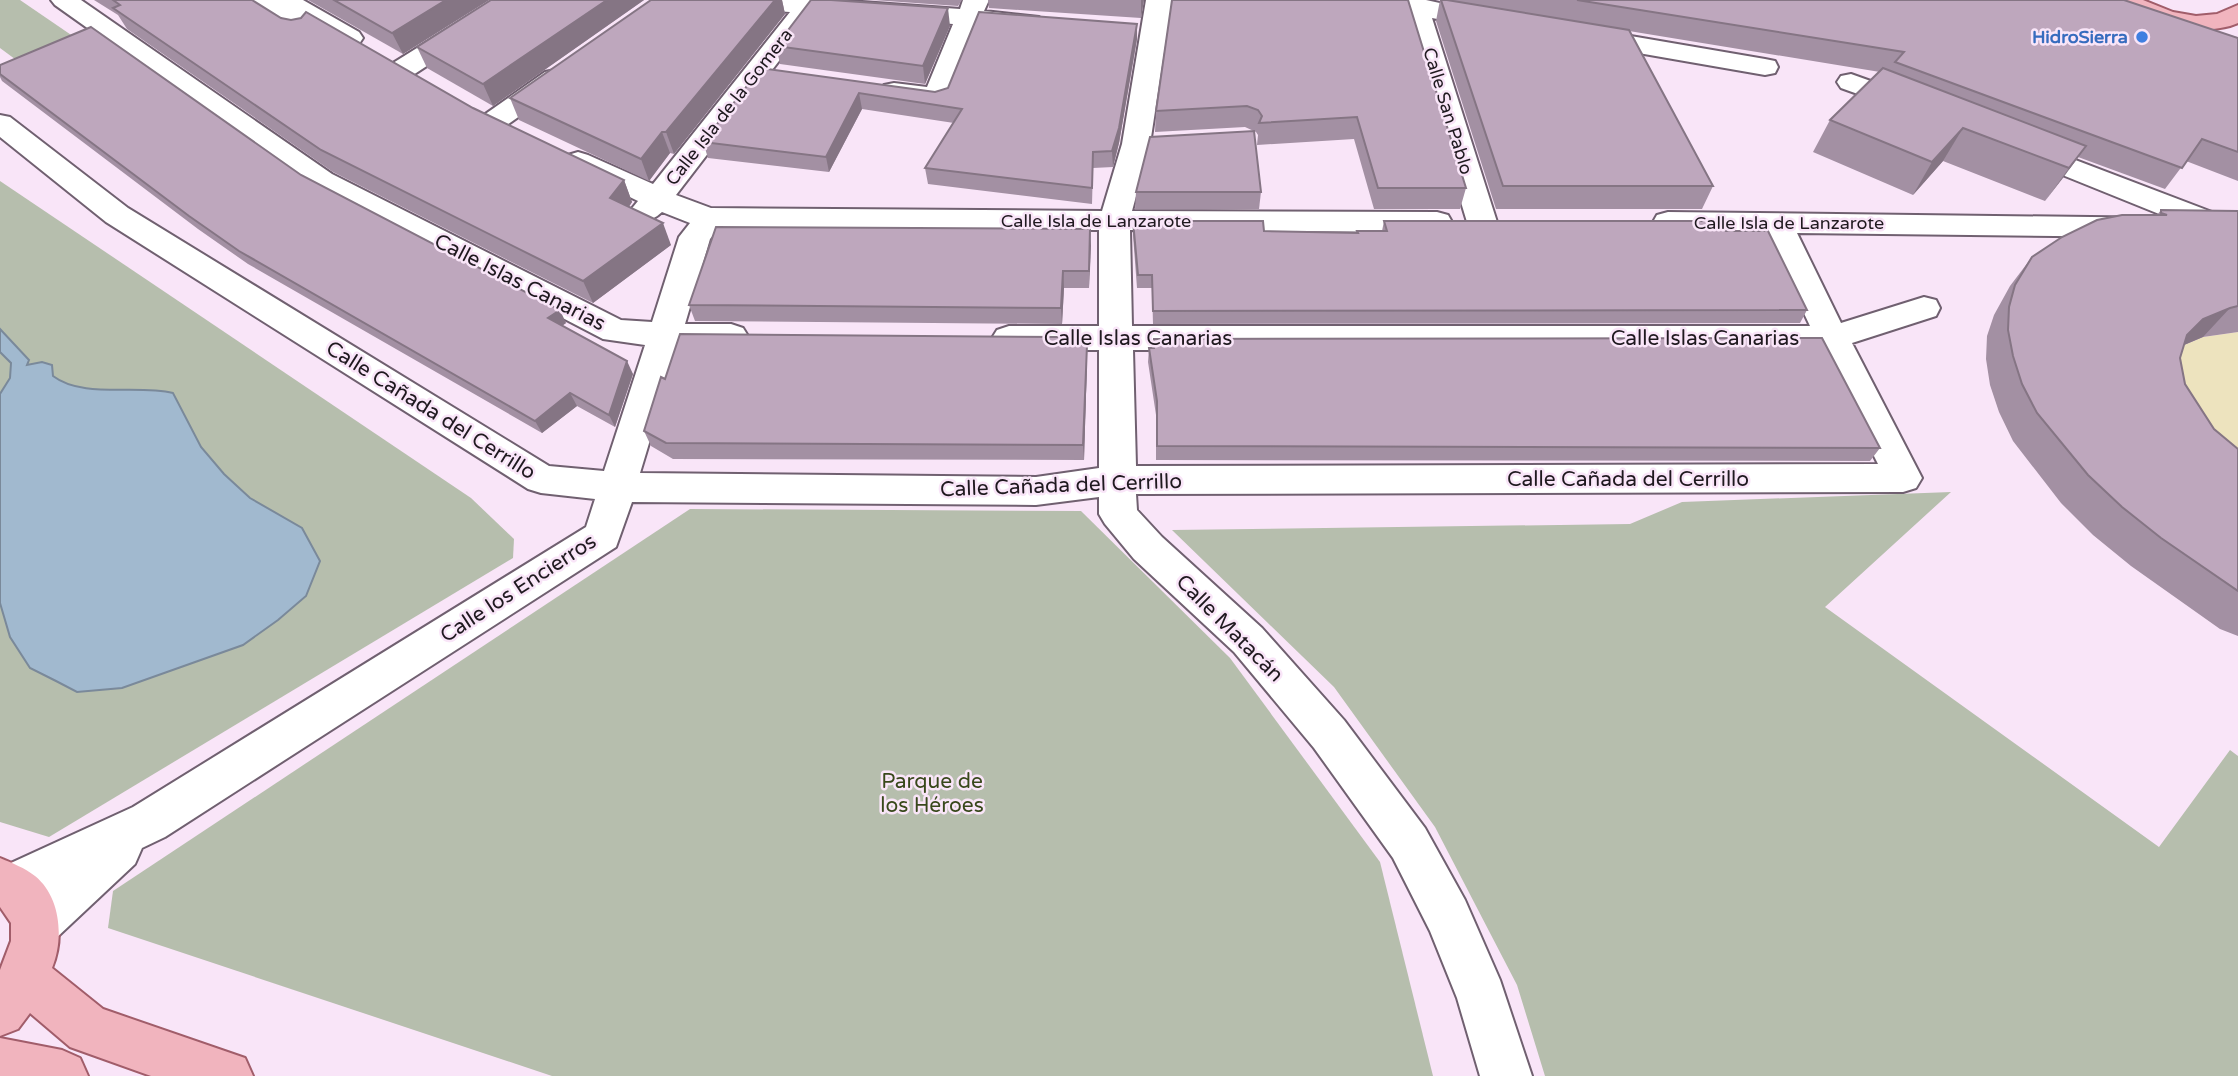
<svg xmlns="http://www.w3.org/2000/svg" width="2238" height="1076" viewBox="0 0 2238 1076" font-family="'Varela Round',sans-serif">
	<rect width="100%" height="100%" fill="#f9e5f8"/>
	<g fill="#b6bead">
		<polygon points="0,0 20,0 80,41 23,65 0,48"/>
		<polygon points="0,181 471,498 514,539 513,558 49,837 0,822"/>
		<polygon points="1951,492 1825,607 2159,847 2230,750 2238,756 2238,1076 1545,1076 1517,985 1435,827 1334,687 1172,530 1630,524 1682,502"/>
		<polygon points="690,509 1081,511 1230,658 1380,862 1433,1076 552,1076 108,928 113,891"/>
	</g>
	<polygon fill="#ede3be" points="2238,332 2238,503 2199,473 2177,348 2203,337"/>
	<path fill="#a1b9cf" stroke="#7a899a" stroke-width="2" d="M0,329L29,360L27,365L42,362L52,365L53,376C83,399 137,384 173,393L201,447L224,474L250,498L302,528L320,561L306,596L278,620L243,645L122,688L77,692L56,681L30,668L10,637L0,603V394L10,378L11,363L0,352Z"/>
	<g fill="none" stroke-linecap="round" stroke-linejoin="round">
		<defs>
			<g id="minor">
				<path d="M51,0H81L332,174L621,320L652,322L679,237L690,223L662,212C652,221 646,222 633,219L629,212L638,201L568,167L563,161L568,155L578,152L588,155L653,184L790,12L729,8L720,5L716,0H834L960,9L963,0H989L984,11L1039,17L1043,22L1039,27L1030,30L979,26L951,97L947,103L937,105L884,97L880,91L884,85L894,83L927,87L953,24L815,14L676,195L711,208L1102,211L1122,144L1146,0H1172L1150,144L1132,211L1437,212L1448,215L1452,222L1448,229L1437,232L1130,230L1132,326H1810L1766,233L1668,232L1657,229L1653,222L1657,215L1668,212L2169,218L2013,155L2009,149L2013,143L2023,140L2212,212L2216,218H2238V238L1797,233L1841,323L1924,297L1936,300L1940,308L1936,316L1852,343L1922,478L1916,488L1903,492L1136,494L1137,510L1162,537L1262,628L1344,720L1425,828L1465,900L1500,980L1532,1076H1480L1457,998L1430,931L1393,858L1314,748L1234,652L1134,559L1105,524L1099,514V497L1036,505L632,502L616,547L165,837L142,848L135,864L54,940L37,947L20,940L13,923L21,905L13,909L0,903V868L133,807L586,527L595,499L541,493L528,489L106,222L0,137V115L10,117L128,208L549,466L604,471L645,345L603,339L310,186L55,5ZM719,228L1099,230V326H1009L997,330L992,338L997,346L1009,350H1099V468L1036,477L640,473L678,347L731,348L743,344L748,336L743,328L731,324H685L710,239ZM1133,350H1821L1878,464L1136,466Z"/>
				<path d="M240,0H303L359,32L363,38L359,44C342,48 329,36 314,28L316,31L312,37L303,39L294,37L244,5Z"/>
				<polygon points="494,0 524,0 520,5 413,75 403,77 393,75 390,69 393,63"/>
				<polygon points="1400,0 1426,0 1499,16 1503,21 1499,26 1490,29 1432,18 1497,222 1493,229 1482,232 1471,229 1467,222"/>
				<polygon points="1584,28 1765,59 1775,61 1778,67 1775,73 1765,75 1575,42 1571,36 1575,30"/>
				<polygon points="555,70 565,72 569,78 565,84 504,127 494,129 484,127 480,121 484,115 545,72"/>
				<polygon points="1851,74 1921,99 1925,105 1921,111 1911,113 1841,88 1837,82 1841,76"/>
			</g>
			<g id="major">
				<path d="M2111,0H2143L2173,12L2196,16L2217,14L2238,5V23C2208,37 2131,29 2111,0Z"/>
				<path d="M0,858C12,863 25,868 35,876C61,897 64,939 52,968L103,1009L245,1058L253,1076H151L70,1047L30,1013L18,1029L0,1036V970L11,941V923L0,907Z"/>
				<polygon points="0,1038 62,1050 80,1058 88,1076 0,1076"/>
			</g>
		</defs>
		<use href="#minor" stroke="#706070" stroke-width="4"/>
		<use href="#major" stroke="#a15d6a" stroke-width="4"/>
		<use href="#minor" fill="#fff" fill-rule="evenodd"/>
		<use href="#major" fill="#f1b4be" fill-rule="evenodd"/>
	</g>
	<g fill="#a390a3">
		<polygon points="94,0 252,0 281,18 624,180 632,202 629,207 671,245 593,303 333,172 127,29 118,15"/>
		<polygon points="308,0 489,0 403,54"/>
		<polygon points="491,0 644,0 493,106 427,68 417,47"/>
		<polygon points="651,0 782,0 785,14 674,154 670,153 649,181 519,120 510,98"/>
		<polygon points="873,0 962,0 958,6"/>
		<polygon points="988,0 1144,0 1141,18 989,8"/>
		<polygon points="1408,0 1466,188 1460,209 1374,209 1354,139 1257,145 1258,135 1256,132 1245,127 1155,132 1156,111"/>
		<polygon points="1440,0 2124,0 2238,38 2238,181 2186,161 2165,189 2078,157 2045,201 1943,161 1913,195 1813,152 1830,120 1880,72 1629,31 1713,186 1702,209 1496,209 1436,21"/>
		<polygon points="1137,24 1137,39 1119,143 1113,167 1093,168 1092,204 928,184 925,168 954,123 862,109 829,172 708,158 703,142 761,68 935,92"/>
		<polygon points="950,26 925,84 780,64 776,46"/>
		<polygon points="0,65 301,175 566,323 562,326 633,374 615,427 577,406 542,433 248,264 198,229 2,81 0,77"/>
		<polygon points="1136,192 1261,192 1259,209 1135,209"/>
		<polygon points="2161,210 2238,211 2238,332 2203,337 2184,345 2180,358 2185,384 2214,429 2238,449 2238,636 2220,629 2131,566 2093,535 2061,503 2013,441 1999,412 1990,385 1986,359 1987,336 1994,315 2010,286 2032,257 2157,215"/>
		<polygon points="1133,221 1264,231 1357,233 1357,231 1382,231 1384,221 1726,231 1807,310 1800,323 1153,324 1152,288 1137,288 1133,235"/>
		<polygon points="1090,229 1089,288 1064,288 1062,324 695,321 689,305"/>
		<polygon points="1060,337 1060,345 1087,361 1084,460 673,459 651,446 644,431 665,379"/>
		<polygon points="1149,348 1880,448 1870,461 1156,460 1156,415 1148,362"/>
	</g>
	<g fill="#857584">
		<polygon points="446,0 489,0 403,54 392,33"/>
		<polygon points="607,0 644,0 493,106 483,84"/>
		<polygon points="775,0 782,0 785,14 674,154 666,132"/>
		<polygon points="1141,0 1144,0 1141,18"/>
		<polygon points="948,8 950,26 925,84 923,66"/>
		<polygon points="1137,24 1137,39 1119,143 1113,167 1112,151"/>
		<polygon points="859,93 862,109 829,172 826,157"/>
		<polygon points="1963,128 1943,161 1913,195 1932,162"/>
		<polygon points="662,132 670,153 649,181 641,159"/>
		<polygon points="2086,146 2063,178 2045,201 2069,168"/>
		<polygon points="624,180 632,202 619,220 610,198"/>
		<polygon points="663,223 671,245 593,303 583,281"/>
		<polygon points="1090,229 1091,246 1089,288 1089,271"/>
		<polygon points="1063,271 1064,288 1062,324 1061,308"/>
		<polygon points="2230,308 2203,337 2177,348 2160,364 2203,319"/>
		<polygon points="560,310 566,323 554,331 548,318"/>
		<polygon points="1087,345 1087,361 1084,460 1083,445"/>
		<polygon points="627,361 633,374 615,427 609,415"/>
		<polygon points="570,393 577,406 542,433 535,421"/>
	</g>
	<g fill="#bea7bd" stroke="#857584" stroke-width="2">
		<polygon points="113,0 252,0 281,18 291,20 301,18 306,12 473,108 624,180 610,198 663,223 583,281 321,150 113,8 120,5"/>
		<polygon points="334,0 446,0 392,33"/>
		<polygon points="491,0 607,0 483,84 417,47"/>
		<polygon points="651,0 775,0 666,132 662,132 641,159 510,98"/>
		<polygon points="811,0 831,0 948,8 923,66 776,46"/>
		<polygon points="1172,0 1408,0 1466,188 1378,188 1357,117 1259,123 1262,116 1258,110 1247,106 1156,111"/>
		<polygon points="1441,0 1447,0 1629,30 1713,186 1503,186"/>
		<polygon points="1577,0 2124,0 2238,38 2238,152 2202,139 2182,168 1895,62 1904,52"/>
		<polygon points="979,12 1137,24 1119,128 1112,151 1093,152 1092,188 925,168 962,109 859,93 826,157 703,142 761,68 935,92 948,88"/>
		<polygon points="91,27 301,175 560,310 548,318 627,361 609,415 570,393 535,421 239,251 189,216 0,74 0,65"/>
		<polygon points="1883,68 2086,146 2069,168 1963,128 1932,162 1830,120"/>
		<polygon points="1254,131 1261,192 1136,192 1150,137"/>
		<polygon points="2161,210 2238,211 2238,306 2230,308 2203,319 2187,335 2180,358 2185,384 2214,429 2238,449 2238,591 2161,538 2122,507 2088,475 2037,413 2022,384 2013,356 2008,330 2009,307 2015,285 2032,257 2062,237 2097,220 2122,215 2167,215 2161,213"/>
		<polygon points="1133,221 1263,221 1264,231 1358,233 1357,231 1387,231 1384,221 1721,221 1726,231 1768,231 1807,310 1153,311 1152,275 1138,275"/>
		<polygon points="716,227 1090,229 1089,271 1063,271 1061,308 689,305"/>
		<polygon points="680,334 1060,337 1059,345 1087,345 1083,445 666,443 644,431 661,377 665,379"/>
		<polygon points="1822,338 1880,448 1157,446 1157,401 1149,348 1154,348 1154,339"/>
	</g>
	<circle fill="#3f7fe0" stroke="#f9e5f8" stroke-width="2.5" cx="2142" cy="37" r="7"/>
	<g text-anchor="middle" stroke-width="5" stroke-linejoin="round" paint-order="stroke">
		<g font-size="18" font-weight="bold" fill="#366cbe" stroke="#f9e5f8" text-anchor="end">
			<text x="2128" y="43">HidroSierra</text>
		</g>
		<g font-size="18" fill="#1f191f" stroke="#f9e5f8">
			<text transform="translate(729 107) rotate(-52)" y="6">Calle Isla de la Gomera</text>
			<text transform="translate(1448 111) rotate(73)" y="6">Calle San Pablo</text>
			<text x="1096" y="227">Calle Isla de Lanzarote</text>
			<text x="1789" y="229">Calle Isla de Lanzarote</text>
		</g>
		<g font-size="21" fill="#1f191f" stroke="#f9e5f8">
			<text transform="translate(520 282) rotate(27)" y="7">Calle Islas Canarias</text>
			<text x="1138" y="345">Calle Islas Canarias</text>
			<text x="1705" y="345">Calle Islas Canarias</text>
			<text transform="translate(431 410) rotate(32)" y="7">Calle Cañada del Cerrillo</text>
			<text x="1628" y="486">Calle Cañada del Cerrillo</text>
			<text transform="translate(1061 485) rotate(-2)" y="7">Calle Cañada del Cerrillo</text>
			<text transform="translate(518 588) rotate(-33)" y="7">Calle los Encierros</text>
			<text transform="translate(1230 628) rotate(45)" y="7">Calle Matacán</text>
		</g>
		<g font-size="21" fill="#38481b" stroke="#f9e5f8">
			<text x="932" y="788">Parque de<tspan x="932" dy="24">los Héroes</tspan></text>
		</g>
	</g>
</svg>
